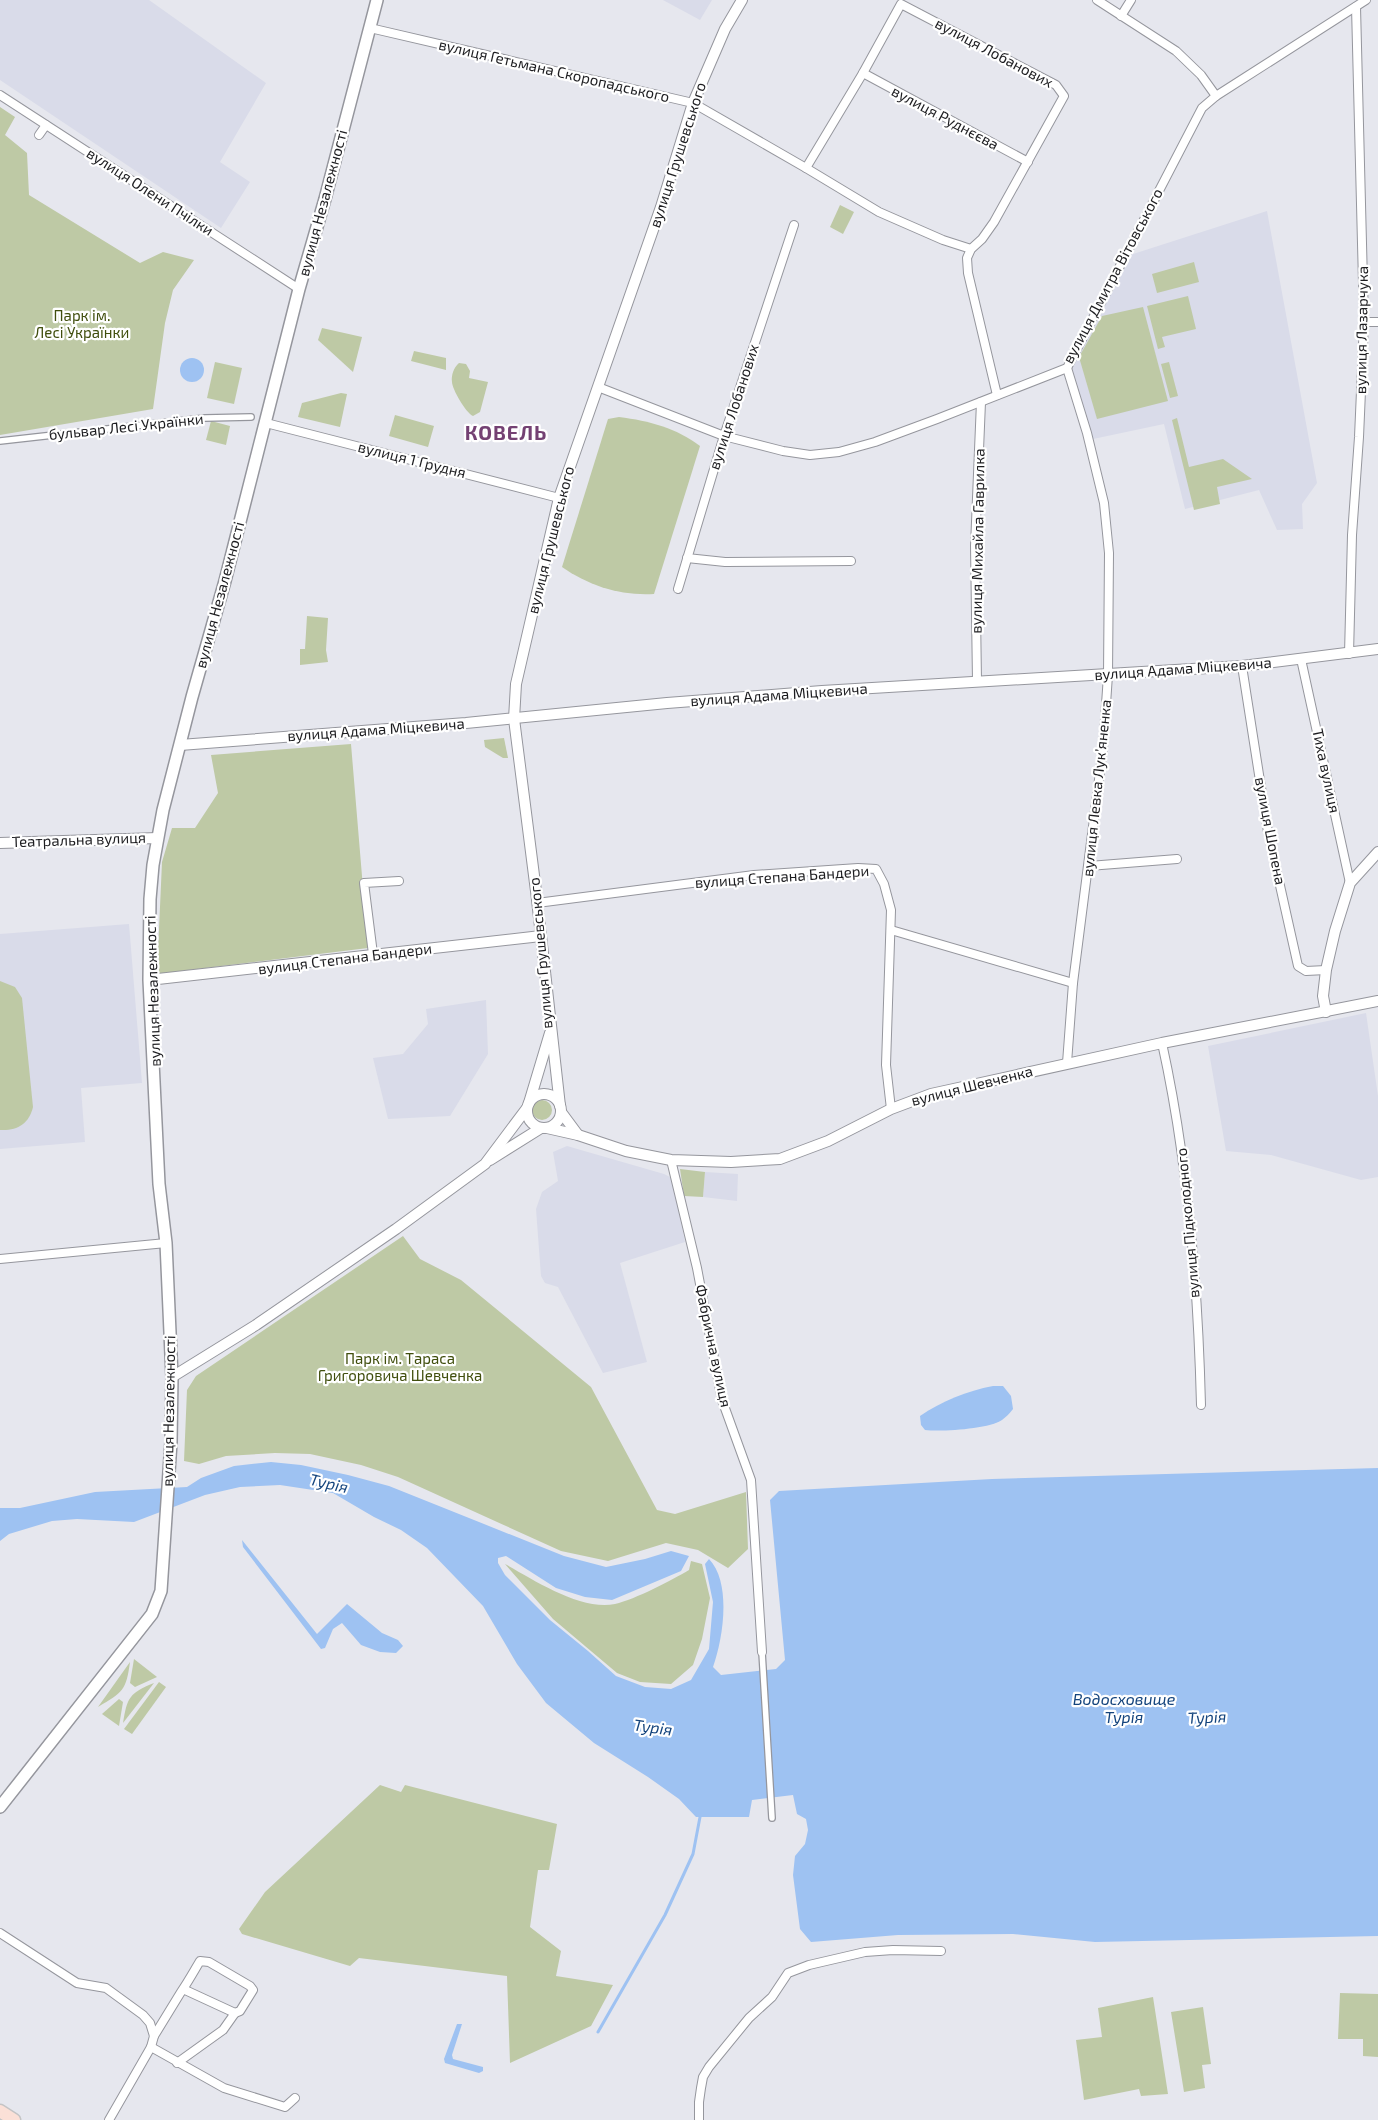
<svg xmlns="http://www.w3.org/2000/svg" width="1378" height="2120" viewBox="0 0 1378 2120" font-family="'Exo 2',sans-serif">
	<rect width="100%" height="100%" fill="#e6e7ee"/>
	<g fill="#d9dbe9">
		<polygon points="0,0 149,0 266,83 220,162 250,182 221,228 0,80"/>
		<polygon points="663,0 712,0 700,20"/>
		<polygon points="1267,211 1317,483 1302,504 1303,529 1277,530 1259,490 1185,509 1164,424 1093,439 1070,368 1130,255"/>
		<polygon points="129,924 142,1083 81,1088 85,1142 0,1149 0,934"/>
		<polygon points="486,1000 488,1054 450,1116 388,1119 373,1058 403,1054 428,1024 426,1009"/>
		<polygon points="1366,1013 1378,1096 1378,1177 1361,1180 1271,1155 1226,1151 1208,1046"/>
		<polygon points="567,1146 664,1174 672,1178 685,1242 620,1263 647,1362 603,1373 558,1287 545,1283 541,1276 536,1209 542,1192 558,1181 553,1152"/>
		<polygon points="705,1172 738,1174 737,1201 703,1197"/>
	</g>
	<g fill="#bec9a5">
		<polygon points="0,107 15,117 5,135 27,153 29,195 140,263 163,252 194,260 173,290 165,323 153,409 0,435"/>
		<polygon points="840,205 854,212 843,234 830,227"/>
		<polygon points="1194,262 1199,282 1157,293 1152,274"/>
		<polygon points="1188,296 1196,329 1162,337 1165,347 1158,349 1147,306"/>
		<polygon points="1143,307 1168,401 1097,419 1079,357 1102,316"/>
		<polygon points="322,328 362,337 353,372 318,340"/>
		<polygon points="414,351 446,358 446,370 411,361"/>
		<polygon points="215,362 242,368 234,404 207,398"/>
		<polygon points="1169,362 1178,396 1170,398 1161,364"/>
		<path d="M459,363L466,364L470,371L469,378L488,382L480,412L473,416C466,413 452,389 452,382C451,375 454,367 459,363Z"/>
		<polygon points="341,393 347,394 340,427 298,417 302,403"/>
		<polygon points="395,415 434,426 428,447 389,436"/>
		<path d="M619,417C650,421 676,428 700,446L654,594C621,596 589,586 562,567L608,419Z"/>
		<polygon points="1177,418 1189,467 1223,459 1252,479 1217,487 1220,504 1194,510 1172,420"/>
		<polygon points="211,421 230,426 226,445 206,440"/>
		<polygon points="307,616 328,618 326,650 328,662 300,665 300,649 305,649"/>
		<polygon points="504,738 508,758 503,758 485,747 484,740"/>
		<polygon points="351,744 368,948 157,974 162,862 172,828 195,828 218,793 211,755"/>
		<path d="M0,981L15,987L22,998L33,1107C29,1124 17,1131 0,1130Z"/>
		<circle cx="542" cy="1110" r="10"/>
		<polygon points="680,1169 705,1172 703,1197 684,1196"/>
		<polygon points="403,1236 420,1259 461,1280 591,1387 657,1510 675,1514 746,1492 748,1549 728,1568 698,1550 666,1543 608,1561 561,1551 398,1477 361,1465 310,1454 275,1453 226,1456 199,1464 184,1461 187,1390 196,1376"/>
		<path d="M691,1561L702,1564L710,1598L702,1639L693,1665L671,1684L640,1682L617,1673L553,1619L505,1564C534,1580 581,1611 615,1604C636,1599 670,1581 689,1570Z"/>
		<polygon points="134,1659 157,1677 135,1687 130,1683"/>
		<path d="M130,1662C126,1691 123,1692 98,1707Z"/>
		<polygon points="159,1682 166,1687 132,1734 124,1729"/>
		<path d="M154,1683L123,1723C127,1698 129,1693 154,1683Z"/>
		<polygon points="119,1699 123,1702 119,1726 102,1714"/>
		<polygon points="380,1785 401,1792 405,1785 557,1824 549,1870 538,1870 530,1927 561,1951 556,1976 613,1985 591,2026 510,2063 507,1976 359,1958 350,1966 242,1934 239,1929 265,1892"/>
		<polygon points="1340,1993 1378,1994 1378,2057 1363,2056 1363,2039 1338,2039"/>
		<polygon points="1153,1997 1168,2094 1141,2096 1139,2089 1084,2100 1076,2040 1102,2037 1098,2008"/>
		<polygon points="1203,2007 1211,2064 1202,2065 1205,2088 1184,2092 1171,2012"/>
	</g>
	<g fill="#9ec2f2">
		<circle cx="192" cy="370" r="12"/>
		<path d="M993,1386H1003L1011,1396L1013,1409C1010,1413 1006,1417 1002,1420C989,1429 941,1432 925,1430L921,1425L920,1416C942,1401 967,1391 993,1386Z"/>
		<path d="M271,1462L301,1465L348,1475L389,1486L564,1556L606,1567L645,1559L671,1551L689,1556L681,1571L612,1600L585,1597L556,1588L506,1556L498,1558V1563L505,1575L550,1620L588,1651L616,1676L645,1687L671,1689L691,1680L709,1649L713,1602L705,1564L709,1559C732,1583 723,1639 713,1667L721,1675L776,1669L785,1660L770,1500L779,1491L992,1479L1378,1468V1936L1095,1942L1013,1934L898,1935L811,1942L800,1929L793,1875L795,1856L805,1844L808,1830L806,1819L797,1814L793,1795L752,1800L749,1817H696L679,1799L648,1777L594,1743L546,1703L517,1664L483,1606L427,1548L401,1530L374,1517L333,1493L280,1485L240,1487L205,1495L134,1522L77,1519L52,1521L9,1534L0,1541V1508H20L95,1492L187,1487L201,1478L234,1466Z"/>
		<polygon points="242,1540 317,1634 347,1604 382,1633 398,1640 403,1646 396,1653 380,1652 361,1645 342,1623 333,1629 325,1648 321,1649 243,1547"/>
		<polygon points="457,2024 462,2024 452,2055 453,2059 483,2067 483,2071 479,2073 445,2063 444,2059"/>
	</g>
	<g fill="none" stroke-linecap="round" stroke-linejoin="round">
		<polyline stroke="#9ec2f2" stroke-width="3" points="598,2032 665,1915 693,1854 700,1817"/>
		<defs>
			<g id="pedestrian">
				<polyline points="0,441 205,418 251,417"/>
				<polyline points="762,1652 772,1818"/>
			</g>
			<g id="minor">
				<polyline points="1097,0 1176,51 1201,75 1216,96"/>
				<polyline points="1121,16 1131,0"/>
				<polyline points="370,28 693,103 806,168 879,212 943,240 971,249"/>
				<polyline points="863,73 1028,162"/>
				<polyline points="0,95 299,289"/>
				<polyline points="39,135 46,125"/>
				<polyline points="806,168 863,73 901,4 1056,85 1064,96 994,222 982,239 971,249 967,258 968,273 997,395"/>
				<polyline points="1364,322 1378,322"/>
				<polyline points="1067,368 1087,433 1104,503 1109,553 1108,675 1103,748 1073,983 1067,1063"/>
				<polyline points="598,387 724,436 783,451 810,455 839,452 875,442 937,419 1067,368 1202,108 1216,96 1366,0"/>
				<polyline points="266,423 559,498"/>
				<polyline points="687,558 725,562 851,561"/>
				<polyline points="678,589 724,436 794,225"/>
				<polyline points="1349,654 1352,535 1359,437 1364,322 1356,7"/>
				<polyline points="1301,659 1350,883"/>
				<polyline points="1242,666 1268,832 1298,966 1306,971 1326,970"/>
				<polyline points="977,681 975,546 981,402"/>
				<polyline points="1089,866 1177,859"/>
				<polyline points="537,903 754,875 858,868 876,869 884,884 891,910 886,1065 891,1109"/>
				<polyline points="891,930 1073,983"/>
				<polyline points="373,954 364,883 399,881"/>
				<path d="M1162,1043C1188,1161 1198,1284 1201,1405"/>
				<polyline points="671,1160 697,1268 722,1400 751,1480 762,1652"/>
				<polyline points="0,1259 166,1243"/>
				<polyline points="0,1933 77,1983 106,1988 143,2015 150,2023 154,2036 151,2047 109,2120"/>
				<path d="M154,2036L181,1992C188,1982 194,1971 200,1961L209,1962L250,1986L253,1990L240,2011L235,2013L183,1989"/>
				<polyline points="151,2047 224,2088 285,2107 295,2098"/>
				<polyline points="177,2063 223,2030 235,2013"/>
				<polyline points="699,2120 699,2102 701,2088 703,2077 709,2067 749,2018 772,1997 788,1973 809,1965 865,1952 893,1950 941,1951"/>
			</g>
			<g id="tertiary">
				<polyline points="180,745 466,723 667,703 822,691 1242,666 1378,649"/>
				<polyline points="0,843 158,838"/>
				<polyline points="149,980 541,936"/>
				<polyline points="1326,1012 1323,996 1326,970 1335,931 1350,883 1378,852"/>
				<circle cx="544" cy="1111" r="17"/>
				<polyline points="529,1103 550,1033"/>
				<polyline points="560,1106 536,891 514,719 516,684 559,498 661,207 693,103 725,29 742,0"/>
				<polyline points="561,1112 578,1135"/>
				<polyline points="547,1128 578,1135 626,1151 671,1160 731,1162 780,1159 828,1141 891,1109 931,1094 1162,1043 1378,1001"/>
				<polyline points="490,1160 541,1128"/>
				<polyline points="172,1377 256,1325 396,1229 485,1164 527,1108"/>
			</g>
			<polyline id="secondary" points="0,1807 152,1614 161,1591 171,1442 172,1377 166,1243 159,1184 149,980 150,899 153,865 163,810 192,697 225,581 299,289 325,199 377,0"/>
			<polyline id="primary" points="0,2111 14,2120"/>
		</defs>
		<use href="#pedestrian" stroke="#95969d" stroke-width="8"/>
		<use href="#minor" stroke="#95969d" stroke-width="10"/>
		<use href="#tertiary" stroke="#95969d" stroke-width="12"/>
		<use href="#secondary" stroke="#95969d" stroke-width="14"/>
		<use href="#primary" stroke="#c4c4c5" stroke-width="15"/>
		<use href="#pedestrian" stroke="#fff" stroke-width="5.5"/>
		<use href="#minor" stroke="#fff" stroke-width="8"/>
		<use href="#tertiary" stroke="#fff" stroke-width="10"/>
		<use href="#secondary" stroke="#fff" stroke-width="11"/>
		<use href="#primary" stroke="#fbe0d7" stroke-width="12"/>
	</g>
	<g text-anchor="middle" stroke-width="4.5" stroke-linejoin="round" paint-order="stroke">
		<g font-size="15" fill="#1d1d20" stroke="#fff">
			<text transform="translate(994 53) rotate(28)" y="5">вулиця Лобанових</text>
			<text transform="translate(554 71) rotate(13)" y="5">вулиця Гетьмана Скоропадського</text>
			<text transform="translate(945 118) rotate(28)" y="5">вулиця Руднєєва</text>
			<text transform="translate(678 155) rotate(-72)" y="5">вулиця Грушевського</text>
			<text transform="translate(150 192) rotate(33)" y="5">вулиця Олени Пчілки</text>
			<text transform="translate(323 203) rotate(-75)" y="5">вулиця Незалежності</text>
			<text transform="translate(1113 276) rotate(-62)" y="5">вулиця Дмитра Вітовського</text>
			<text transform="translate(1362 330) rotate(-89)" y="5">вулиця Лазарчука</text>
			<text transform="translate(734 407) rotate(-72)" y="5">вулиця Лобанових</text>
			<text transform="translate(126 427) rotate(-6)" y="5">бульвар Лесі Українки</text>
			<text transform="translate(412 460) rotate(14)" y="5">вулиця 1 Грудня</text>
			<text transform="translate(551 540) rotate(-76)" y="5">вулиця Грушевського</text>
			<text transform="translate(978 541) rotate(-89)" y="5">вулиця Михайла Гаврилка</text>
			<text transform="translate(220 595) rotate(-75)" y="5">вулиця Незалежності</text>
			<text transform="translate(1183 669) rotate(-4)" y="5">вулиця Адама Міцкевича</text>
			<text transform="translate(779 695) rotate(-4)" y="5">вулиця Адама Міцкевича</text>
			<text transform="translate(376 730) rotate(-4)" y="5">вулиця Адама Міцкевича</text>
			<text transform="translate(1326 771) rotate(78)" y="5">Тиха вулиця</text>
			<text transform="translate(1097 788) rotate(-84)" y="5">вулиця Левка Лукʼяненка</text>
			<text transform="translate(1270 831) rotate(79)" y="5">вулиця Шопена</text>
			<text transform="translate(79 840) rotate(-2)" y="5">Театральна вулиця</text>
			<text transform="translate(782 877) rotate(-4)" y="5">вулиця Степана Бандери</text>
			<text transform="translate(541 953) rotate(-95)" y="5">вулиця Грушевського</text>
			<text transform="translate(345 959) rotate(-7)" y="5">вулиця Степана Бандери</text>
			<text transform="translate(153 991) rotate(-92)" y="5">вулиця Незалежності</text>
			<text transform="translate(972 1086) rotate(-14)" y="5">вулиця Шевченка</text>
			<text transform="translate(1188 1223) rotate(-95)" y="5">вулиця Підколодного</text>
			<text transform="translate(713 1346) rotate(78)" y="5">Фабрична вулиця</text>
			<text transform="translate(169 1411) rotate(-89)" y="5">вулиця Незалежності</text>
		</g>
		<g font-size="15" fill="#404e0d" stroke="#fff">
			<text x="82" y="321">Парк ім.<tspan x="82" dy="17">Лесі Українки</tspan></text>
			<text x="400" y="1364">Парк ім. Тараса<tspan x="400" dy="17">Григоровича Шевченка</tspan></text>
		</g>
		<g font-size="16" font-style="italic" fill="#14447d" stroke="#fff">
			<text transform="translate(329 1483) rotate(13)" y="6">Турія</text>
			<text x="1124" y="1705">Водосховище<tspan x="1124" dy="18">Турія</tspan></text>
			<text transform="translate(1207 1717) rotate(-2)" y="6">Турія</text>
			<text transform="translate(653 1727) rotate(8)" y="6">Турія</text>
		</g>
		<g font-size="20" font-weight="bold" letter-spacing="1" fill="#744173" stroke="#fff">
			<text x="506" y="440">КОВЕЛЬ</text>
		</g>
	</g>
</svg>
